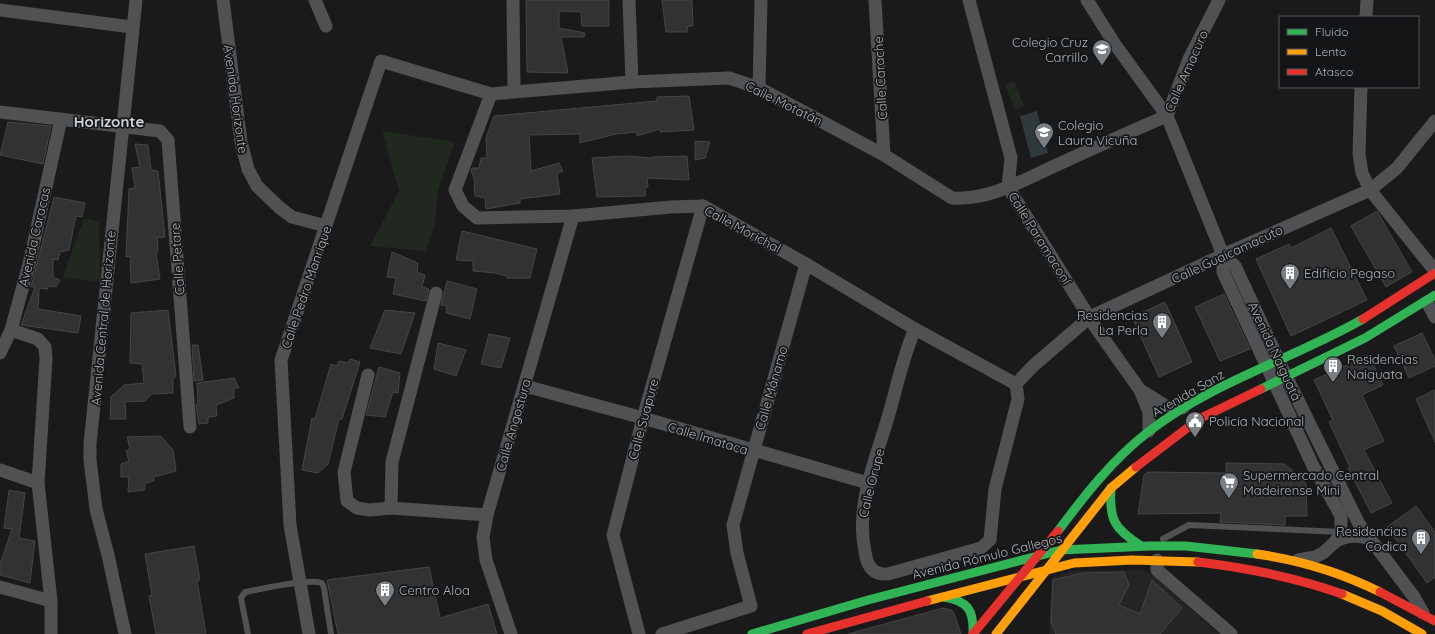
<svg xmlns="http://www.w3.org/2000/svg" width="1435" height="634" viewBox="0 0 1435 634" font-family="Quicksand,sans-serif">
	<rect width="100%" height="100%" fill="#1a1a1b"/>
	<polygon fill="#242427" points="1144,570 1153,575 1219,634 1049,634 1052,578 1070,571"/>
	<g fill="#212820">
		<polygon points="1014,81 1024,106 1015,110 1005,85"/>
		<polygon points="382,131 455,142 438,190 435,224 426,251 370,246 399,191"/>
		<polygon points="84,218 99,222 100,282 63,277"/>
	</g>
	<polygon fill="#2e3a3c" points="1037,111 1048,153 1031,158 1020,116"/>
	<g fill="#323233" stroke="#434547">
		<polygon points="526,0 609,0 609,26 582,26 581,12 559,11 559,28 585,33 584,37 561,37 568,73 527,72"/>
		<polygon points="662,0 692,0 693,26 688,26 687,32 666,32"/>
		<polygon points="689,96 694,130 660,132 660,129 637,136 637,132 616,134 580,143 580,134 529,135 531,171 559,163 563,171 557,174 560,194 520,199 520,203 486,209 485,198 475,196 474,178 471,171 472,168 479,168 481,158 487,158 486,138 494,116 657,101 657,97"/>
		<polygon points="8,122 51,126 43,164 0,155"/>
		<polygon points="695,141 710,142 705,158 695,160"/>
		<polygon points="135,144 148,145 151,170 158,171 165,237 157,238 158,252 156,253 160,279 131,283 130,256 126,257 129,189 135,188 132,168 140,167"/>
		<polygon points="626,156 652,158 652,157 687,156 689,180 647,178 648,187 645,188 645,196 597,197 592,158"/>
		<polygon points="54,197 85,203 82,217 76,216 69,250 60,252 58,260 53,259 53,277 60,280 56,287 48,286 48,289 39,288 38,309 81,316 78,333 21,325 35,287 31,287"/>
		<polygon points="1377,211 1412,272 1386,287 1351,226"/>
		<polygon points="1331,228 1367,300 1291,336 1256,259 1289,244 1291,248"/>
		<polygon points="462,231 537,249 530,278 507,278 507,276 495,273 473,271 473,261 456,260"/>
		<polygon points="392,252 418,263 417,272 425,275 422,287 429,289 426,301 393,294 396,278 387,277"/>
		<polygon points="447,281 477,289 470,319 446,313 447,306 441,305"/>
		<polygon points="1224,294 1250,349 1220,361 1195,307"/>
		<polygon points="1165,302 1192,362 1159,377 1132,317"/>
		<polygon points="168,310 176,377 173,378 173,393 151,394 145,401 125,402 126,419 110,419 111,397 124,385 144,383 142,364 130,363 131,313"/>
		<polygon points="385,310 415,313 401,354 370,348"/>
		<polygon points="1422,333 1435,360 1435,366 1409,378 1394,346"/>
		<polygon points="489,334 510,338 501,368 481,364"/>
		<polygon points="438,343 466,350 456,376 434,369"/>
		<polygon points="192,345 198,345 203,380 194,381"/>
		<polygon points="1369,355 1383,385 1362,395 1384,441 1364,450 1392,503 1371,513 1348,468 1350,467 1329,422 1333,420 1314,380"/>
		<polygon points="350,359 360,362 342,419 339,419 328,464 318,473 302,470 312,418 315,419 331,364 337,366 339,361 348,363"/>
		<polygon points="379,367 400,373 398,393 393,392 385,417 366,415"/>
		<polygon points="234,378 239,388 234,388 234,398 216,405 217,416 208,417 208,423 199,424 196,405 198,405 197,383"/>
		<polygon points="1435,390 1435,442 1416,399"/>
		<polygon points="161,436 173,450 176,471 154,477 154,481 146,483 144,490 128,492 129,477 121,477 121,464 129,461 126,451 130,449 127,437"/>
		<polygon points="1226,463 1285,464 1306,483 1307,516 1285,516 1285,525 1220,522 1221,513 1138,514 1144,475 1148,472 1226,473"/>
		<polygon points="9,490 25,493 19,538 35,541 30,583 0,575 0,564 12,529 4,528"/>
		<polygon points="1416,506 1435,532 1435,577 1427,583 1387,527"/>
		<polygon points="194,546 200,580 197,580 206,634 156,634 149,596 152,595 145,554"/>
		<polygon points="429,567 440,618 488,604 497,634 338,634 327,580"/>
		<polygon points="1124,572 1129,585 1119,605 1140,614 1152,580 1182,608 1160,634 1056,634 1051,622 1053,580 1083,573"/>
		<polygon points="943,608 951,610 954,613 961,634 848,634"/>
	</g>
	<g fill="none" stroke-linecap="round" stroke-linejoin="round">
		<g stroke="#4f5153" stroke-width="6">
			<polyline points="1163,539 1189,525 1341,532"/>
			<path d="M248,634L241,598L245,592C262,589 307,578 322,583L324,588L331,634"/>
		</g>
		<g stroke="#4f5153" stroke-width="13">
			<polyline points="223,0 241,142 248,169 257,186 280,208 292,217 326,226"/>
			<polyline points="315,0 326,26"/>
			<polyline points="513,0 514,91"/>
			<polyline points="629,0 632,82"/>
			<polyline points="875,0 884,155"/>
			<polyline points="969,0 1011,158 1008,187 1096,328 1140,390 1149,412 1149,431"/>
			<polyline points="1087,0 1114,43 1167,116 1223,255 1223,272 1313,466 1341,516 1341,532 1335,542 1323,553 1315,557 1298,560"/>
			<polyline points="0,10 132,27"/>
			<polyline points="1366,17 1367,0"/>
			<polyline points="1361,87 1359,154 1362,173 1370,190 1435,271"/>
			<polyline points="759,88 761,0"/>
			<polyline points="491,94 455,190 463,206 477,218 573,216 671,207 703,206 806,264 915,329 1016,384"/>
			<polyline points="0,112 160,131 168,140 190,427"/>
			<polyline points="1223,255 1235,266 1286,376 1359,524 1414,597 1423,613"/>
			<polyline points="1427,302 1435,317"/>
			<path d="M915,329C903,356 897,386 889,414C876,459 855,505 865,552C867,566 873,575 888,574L981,548L990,540L995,489L1018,399L1016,384"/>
			<polyline points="11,330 38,339 45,347 46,359 38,483 51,601 51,634"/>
			<polyline points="0,353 11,330 29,264 61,119"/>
			<polyline points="368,375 344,472 347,501 357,508 369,510 391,508 487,515"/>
			<polyline points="1016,384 1033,366 1090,317 1223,255 1370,190 1397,168 1435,121"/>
			<polyline points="525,386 643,418 868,483"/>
			<polyline points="1140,390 1166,406 1183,408"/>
			<polyline points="0,470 38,483"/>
			<polyline points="391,508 392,462 436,293"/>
			<path d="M1335,542C1346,535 1358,535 1370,539"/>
			<polyline points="1157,560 1157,570 1231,634"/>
			<polyline points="0,587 51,601"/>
			<polyline points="125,634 108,555 96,509 90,460 90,444 136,0"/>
			<path d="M309,634L290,525L281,360L381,61L491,94L632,82L729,78L759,88L884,155L952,198C990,201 1027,178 1061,163C1096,147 1131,131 1167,116L1189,59L1219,0"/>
			<polyline points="511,634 486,560 483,537 487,515 573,216"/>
			<polyline points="639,634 613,535 643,418 703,206"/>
			<polyline points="662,634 751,606 737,553 733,525 806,264"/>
		</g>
		<g stroke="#30b455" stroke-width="9">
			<polyline points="1261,389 1365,338 1435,295"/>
			<path d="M1111,488C1109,519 1114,529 1140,545"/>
			<path d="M1058,531C1085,495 1112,460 1148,432C1212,382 1293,359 1363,319"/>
			<path d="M944,597C968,601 974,610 973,634"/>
			<polyline points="752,634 868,600 1061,550 1149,546 1186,546 1257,554"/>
		</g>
		<g stroke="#ff9f0a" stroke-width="9">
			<path d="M1257,554C1299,560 1342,573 1380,592"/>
			<polyline points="1342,594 1382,611 1422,634"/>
			<polyline points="927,601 1074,563 1132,560 1198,562"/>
			<polyline points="996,634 1111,488 1136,467"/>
		</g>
		<g stroke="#e5322d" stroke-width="9">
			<polyline points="1363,319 1435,273"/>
			<polyline points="1136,467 1199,419 1261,389"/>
			<path d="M1198,562C1248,568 1295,577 1342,594"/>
			<polyline points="1380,592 1435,621"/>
			<polyline points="807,634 927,601"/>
			<polyline points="973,634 1058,531"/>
		</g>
	</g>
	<defs>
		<symbol id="school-pin" viewBox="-11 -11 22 30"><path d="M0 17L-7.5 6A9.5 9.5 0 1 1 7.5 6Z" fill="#7a7f83" stroke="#141517"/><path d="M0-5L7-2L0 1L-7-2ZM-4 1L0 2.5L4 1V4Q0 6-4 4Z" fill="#fff"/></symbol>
		<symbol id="building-pin" viewBox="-11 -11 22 30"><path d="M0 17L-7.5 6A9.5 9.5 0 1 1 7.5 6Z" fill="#7a7f83" stroke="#141517"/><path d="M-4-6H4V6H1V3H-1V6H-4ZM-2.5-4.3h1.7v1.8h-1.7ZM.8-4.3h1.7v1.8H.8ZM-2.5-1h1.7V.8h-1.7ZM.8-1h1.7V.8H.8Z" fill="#fff"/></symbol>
		<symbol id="civic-pin" viewBox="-11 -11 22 30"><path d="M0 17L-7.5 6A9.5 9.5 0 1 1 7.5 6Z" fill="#7a7f83" stroke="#141517"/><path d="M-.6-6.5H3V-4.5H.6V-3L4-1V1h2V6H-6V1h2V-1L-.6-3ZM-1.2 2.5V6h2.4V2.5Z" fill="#fff"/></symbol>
		<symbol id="supermarket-pin" viewBox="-11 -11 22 30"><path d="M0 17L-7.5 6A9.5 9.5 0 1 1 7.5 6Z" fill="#7a7f83" stroke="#141517"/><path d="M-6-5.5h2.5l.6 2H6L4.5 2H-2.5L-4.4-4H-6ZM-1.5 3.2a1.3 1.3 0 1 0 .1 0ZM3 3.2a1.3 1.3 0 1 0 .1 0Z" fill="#fff"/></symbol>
	</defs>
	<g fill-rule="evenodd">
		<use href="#school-pin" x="1091" y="38" width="22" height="30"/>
		<use href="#school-pin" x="1033" y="121" width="22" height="30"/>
		<use href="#building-pin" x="1279" y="262" width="22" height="30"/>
		<use href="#building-pin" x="1151" y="311" width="22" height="30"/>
		<use href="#building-pin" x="1322" y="355" width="22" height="30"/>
		<use href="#civic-pin" x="1184" y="410" width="22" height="30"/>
		<use href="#supermarket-pin" x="1218" y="471" width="22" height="30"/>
		<use href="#building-pin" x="1410" y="527" width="22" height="30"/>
		<use href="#building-pin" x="374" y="579" width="22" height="30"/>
	</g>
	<g text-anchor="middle" stroke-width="3.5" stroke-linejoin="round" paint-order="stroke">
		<g font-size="13" fill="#adb5bb" stroke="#141517" text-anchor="start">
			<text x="1088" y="47" text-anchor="end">Colegio Cruz<tspan x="1088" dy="15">Carrillo</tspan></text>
			<text x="1058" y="130">Colegio<tspan x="1058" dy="15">Laura Vicuña</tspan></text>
			<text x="1304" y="278">Edificio Pegaso</text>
			<text x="1148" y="320" text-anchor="end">Residencias<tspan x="1148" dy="15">La Perla</tspan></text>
			<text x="1347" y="364">Residencias<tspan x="1347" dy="15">Naiguata</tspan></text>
			<text x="1209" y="426">Policía Nacional</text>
			<text x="1243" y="480">Supermercado Central<tspan x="1243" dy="15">Madeirense Mini</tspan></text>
			<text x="1407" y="536" text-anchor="end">Residencias<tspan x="1407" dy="15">Codica</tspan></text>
			<text x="399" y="595">Centro Aloa</text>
		</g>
		<g font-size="13" fill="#adb5bb" stroke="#141517">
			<text transform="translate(1186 71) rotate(-66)" y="5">Calle Amacuro</text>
			<text transform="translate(880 78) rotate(-93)" y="5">Calle Carache</text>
			<text transform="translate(236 99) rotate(82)" y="5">Avenida Horizonte</text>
			<text transform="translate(784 103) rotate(26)" y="5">Calle Motatán</text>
			<text transform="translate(743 229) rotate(28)" y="5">Calle Morichal</text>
			<text transform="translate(34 237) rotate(-77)" y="5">Avenida Caracas</text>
			<text transform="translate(1040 238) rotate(58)" y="5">Calle Paramaconí</text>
			<text transform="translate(1227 254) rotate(-25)" y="5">Calle Guaicamacuto</text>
			<text transform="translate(177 259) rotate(-94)" y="5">Calle Petare</text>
			<text transform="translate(306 287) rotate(-71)" y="5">Calle Pedro Manrique</text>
			<text transform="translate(103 318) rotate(-85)" y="5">Avenida Central de Horizonte</text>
			<text transform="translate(1275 351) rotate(65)" y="5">Avenida Naiguatá</text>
			<text transform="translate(771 388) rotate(-74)" y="5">Calle Mánamo</text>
			<text transform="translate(1188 393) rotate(-30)" y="5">Avenida Sanz</text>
			<text transform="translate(643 419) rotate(-75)" y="5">Calle Suapure</text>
			<text transform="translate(513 425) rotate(-74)" y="5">Calle Angostura</text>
			<text transform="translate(708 438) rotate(17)" y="5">Calle Imataca</text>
			<text transform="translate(871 483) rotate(-76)" y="5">Calle Orupe</text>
			<text transform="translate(987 556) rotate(-14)" y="5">Avenida Rómulo Gallegos</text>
		</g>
		<g font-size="15" font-weight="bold" fill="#cdd2d7" stroke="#141517">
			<text x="109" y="127">Horizonte</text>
		</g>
	</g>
	<rect x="1279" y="16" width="140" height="72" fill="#141517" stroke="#515559"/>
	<rect x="1287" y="29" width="20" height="6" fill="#30b455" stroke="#515559"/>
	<text x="1315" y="36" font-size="12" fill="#adb5bb">Fluido</text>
	<rect x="1287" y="49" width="20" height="6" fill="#ff9f0a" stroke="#515559"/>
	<text x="1315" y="56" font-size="12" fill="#adb5bb">Lento</text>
	<rect x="1287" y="69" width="20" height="6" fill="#e5322d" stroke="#515559"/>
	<text x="1315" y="76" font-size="12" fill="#adb5bb">Atasco</text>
</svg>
